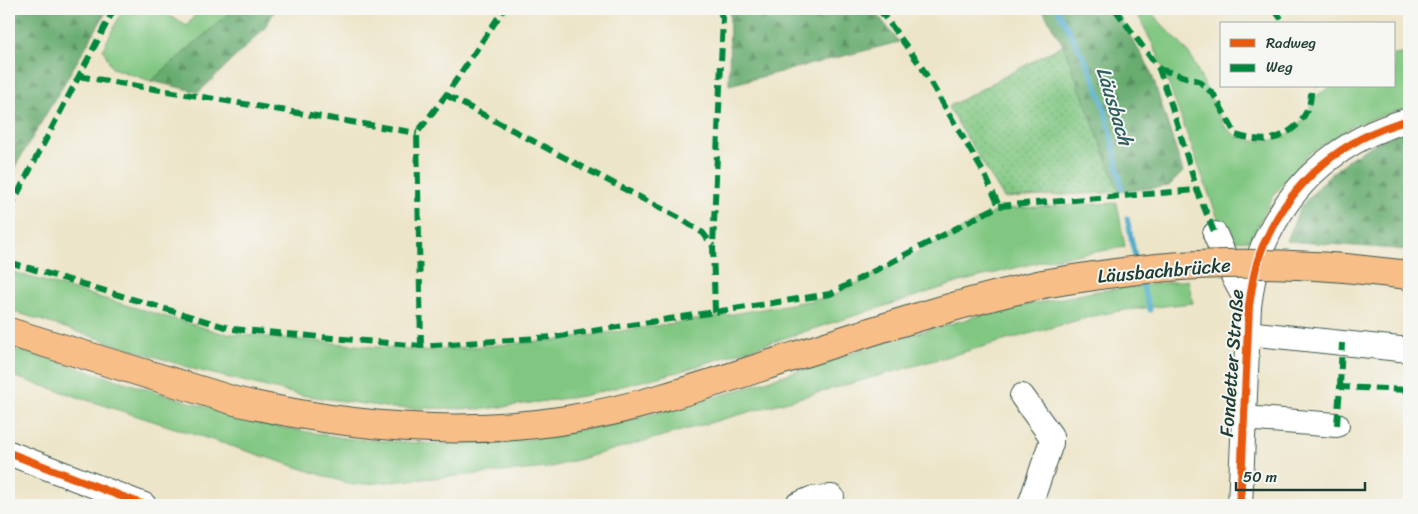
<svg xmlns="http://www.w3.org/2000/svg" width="1418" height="514" viewBox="0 0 1418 514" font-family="Sriracha,sans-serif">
	<defs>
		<pattern id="forest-firs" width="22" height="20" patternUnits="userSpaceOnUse" patternTransform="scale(1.25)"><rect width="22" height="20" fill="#68ac70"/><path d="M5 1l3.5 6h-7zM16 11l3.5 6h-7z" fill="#558d5d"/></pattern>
		<pattern id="garden-dots" width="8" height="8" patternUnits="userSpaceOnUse" patternTransform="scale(1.25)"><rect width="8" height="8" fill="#81c782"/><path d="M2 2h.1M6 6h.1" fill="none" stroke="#69a36b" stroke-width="1.8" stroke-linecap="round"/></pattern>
	</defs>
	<rect width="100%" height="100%" fill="#f6f6f2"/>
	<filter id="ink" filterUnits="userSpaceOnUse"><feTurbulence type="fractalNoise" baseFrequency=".02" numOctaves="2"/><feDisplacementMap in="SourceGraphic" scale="10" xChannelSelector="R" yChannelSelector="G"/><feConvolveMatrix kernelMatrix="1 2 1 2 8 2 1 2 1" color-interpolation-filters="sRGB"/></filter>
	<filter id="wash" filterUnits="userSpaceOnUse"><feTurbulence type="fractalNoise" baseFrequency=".0096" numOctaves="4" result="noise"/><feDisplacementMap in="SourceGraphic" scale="20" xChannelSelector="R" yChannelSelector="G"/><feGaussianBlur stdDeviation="1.12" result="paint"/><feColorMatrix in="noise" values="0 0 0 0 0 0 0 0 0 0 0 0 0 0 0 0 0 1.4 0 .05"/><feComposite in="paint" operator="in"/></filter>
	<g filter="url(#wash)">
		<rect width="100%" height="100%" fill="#ede5c9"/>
		<g fill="#81c782" stroke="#50825b">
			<polygon points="123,9 157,9 187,26 199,9 230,9 225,17 151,81 112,68 103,49"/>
			<polygon points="1133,9 1148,9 1189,53 1225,127 1236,136 1252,141 1270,141 1287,135 1308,114 1313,98 1332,86 1394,86 1394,55 1409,53 1409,107 1354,125 1308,154 1274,195 1250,240 1226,241 1158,55 1138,15"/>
			<polygon points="1117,203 1125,247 1051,259 960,282 678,372 583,396 486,409 393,408 300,395 197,370 9,310 9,271 222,333 422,351 560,340 716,317 831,297 1000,209"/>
			<polygon points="1188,280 1193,303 1125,310 1093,316 548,468 353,485 9,375 9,347 265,425 351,439 439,444 525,440 620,423 729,393 889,341 992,312 1098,291"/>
		</g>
		<g fill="url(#forest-firs)" stroke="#447452">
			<polygon points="9,9 108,9 9,177"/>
			<polygon points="230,9 276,9 264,29 199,92 151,81 225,17"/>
			<polygon points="730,9 873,9 899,42 729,85"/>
			<polygon points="1042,9 1112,9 1120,19 1150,69 1183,172 1169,186 1119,192 1063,45"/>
			<polygon points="1409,130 1409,250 1287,241 1301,206 1331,174 1352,157 1383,139"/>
		</g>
		<polygon fill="url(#garden-dots)" stroke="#50825b" points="1063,45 1119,192 1004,198 948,107"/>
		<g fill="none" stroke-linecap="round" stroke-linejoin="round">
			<g stroke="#4eaccc" stroke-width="5">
				<path d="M1057,9C1068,29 1080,49 1090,70C1107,107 1114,149 1122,189"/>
				<polyline points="1127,218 1136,261"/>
				<polyline points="1140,277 1150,310"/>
			</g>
		</g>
	</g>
	<g filter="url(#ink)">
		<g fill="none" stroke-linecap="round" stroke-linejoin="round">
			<defs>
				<g id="minor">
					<polyline points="1215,234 1234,278 1249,306"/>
					<polyline points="1247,333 1409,350"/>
					<polyline points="1022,396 1051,436 1051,443 1030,505"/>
					<polyline points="1243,418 1337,425"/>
					<polyline points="9,453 144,505"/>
					<polyline points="797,505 811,499 832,497"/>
					<path d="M1240,505L1249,306C1252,285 1255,265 1263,246C1291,181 1342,138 1409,120"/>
				</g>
				<g id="major">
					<polyline points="1345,268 1409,275"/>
					<path d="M9,332L235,401C343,426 455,438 566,420C640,408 712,383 783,360C869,332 954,304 1043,284"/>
				</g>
			</defs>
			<use href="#minor" stroke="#3e564a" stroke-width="26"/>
			<use href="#major" stroke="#3e564a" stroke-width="30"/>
			<use href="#minor" stroke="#fff" stroke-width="24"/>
			<use href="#major" stroke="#f7be88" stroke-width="28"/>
			<defs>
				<path id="major-bridge" d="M1043,284C1103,274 1163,265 1224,264C1265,263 1305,265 1345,268"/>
			</defs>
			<use href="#major-bridge" stroke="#3e564a" stroke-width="30" stroke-linecap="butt"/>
			<use href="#major-bridge" stroke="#f7be88" stroke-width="28"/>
			<g stroke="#00873e" stroke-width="6" stroke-dasharray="12 6" stroke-linecap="butt">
				<polyline points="879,9 921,66 985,175 999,206"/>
				<polyline points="1115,9 1159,69 1171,104 1197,190 1215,234"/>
				<polyline points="1274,9 1285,24"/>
				<path d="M1159,69L1199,81L1214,95L1236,135C1260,142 1276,143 1296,126C1302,120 1308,111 1310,102C1311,97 1311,91 1312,86"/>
				<polyline points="78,76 417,133"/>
				<polyline points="446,95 683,220 703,233 713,246"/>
				<polyline points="9,210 114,9"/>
				<polyline points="9,262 232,329 421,346 554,337 830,294 999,206 1197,190"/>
				<polyline points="715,312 713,246 723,18 718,9"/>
				<polyline points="421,346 417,133 446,95 504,9"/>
				<polyline points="1340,387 1342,343"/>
				<polyline points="1337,425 1340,387 1409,390"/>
			</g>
			<defs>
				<g id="cycleway">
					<polyline points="9,453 144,505"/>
					<path d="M1240,505L1249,306C1252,285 1255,265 1263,246C1291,181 1342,138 1409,120"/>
				</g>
			</defs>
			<use href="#cycleway" stroke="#f6f6f2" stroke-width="11"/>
			<use href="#cycleway" stroke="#e8590c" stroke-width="8"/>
		</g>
	</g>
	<g text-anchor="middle" stroke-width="4" stroke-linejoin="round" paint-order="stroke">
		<g font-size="19" fill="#1f3d34" stroke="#f6f6f2">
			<text transform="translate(1164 270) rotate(-5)" y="7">Läusbachbrücke</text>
			<text transform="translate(1231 363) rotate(-86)" y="7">Fondetter Straße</text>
		</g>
		<g font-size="20" font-style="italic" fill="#2d5e62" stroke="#f6f6f2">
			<text transform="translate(1115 106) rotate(73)" y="7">Läusbach</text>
		</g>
	</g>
	<rect width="1418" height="514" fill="none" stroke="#f6f6f2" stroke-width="30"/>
	<rect x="1220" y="22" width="175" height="65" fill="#f6f6f2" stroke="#a0aca6"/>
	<rect x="1230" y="39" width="25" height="8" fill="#e8590c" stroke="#a0aca6"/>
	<text x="1266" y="48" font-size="15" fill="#1f3d34">Radweg</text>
	<rect x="1230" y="64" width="25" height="8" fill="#00873e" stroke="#a0aca6"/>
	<text x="1266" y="72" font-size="15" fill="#1f3d34">Weg</text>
	<path d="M1236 482v8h129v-8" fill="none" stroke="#1f3d34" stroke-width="2.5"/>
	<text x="1243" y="482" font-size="15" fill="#1f3d34" stroke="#f6f6f2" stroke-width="4" paint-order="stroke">50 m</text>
</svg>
